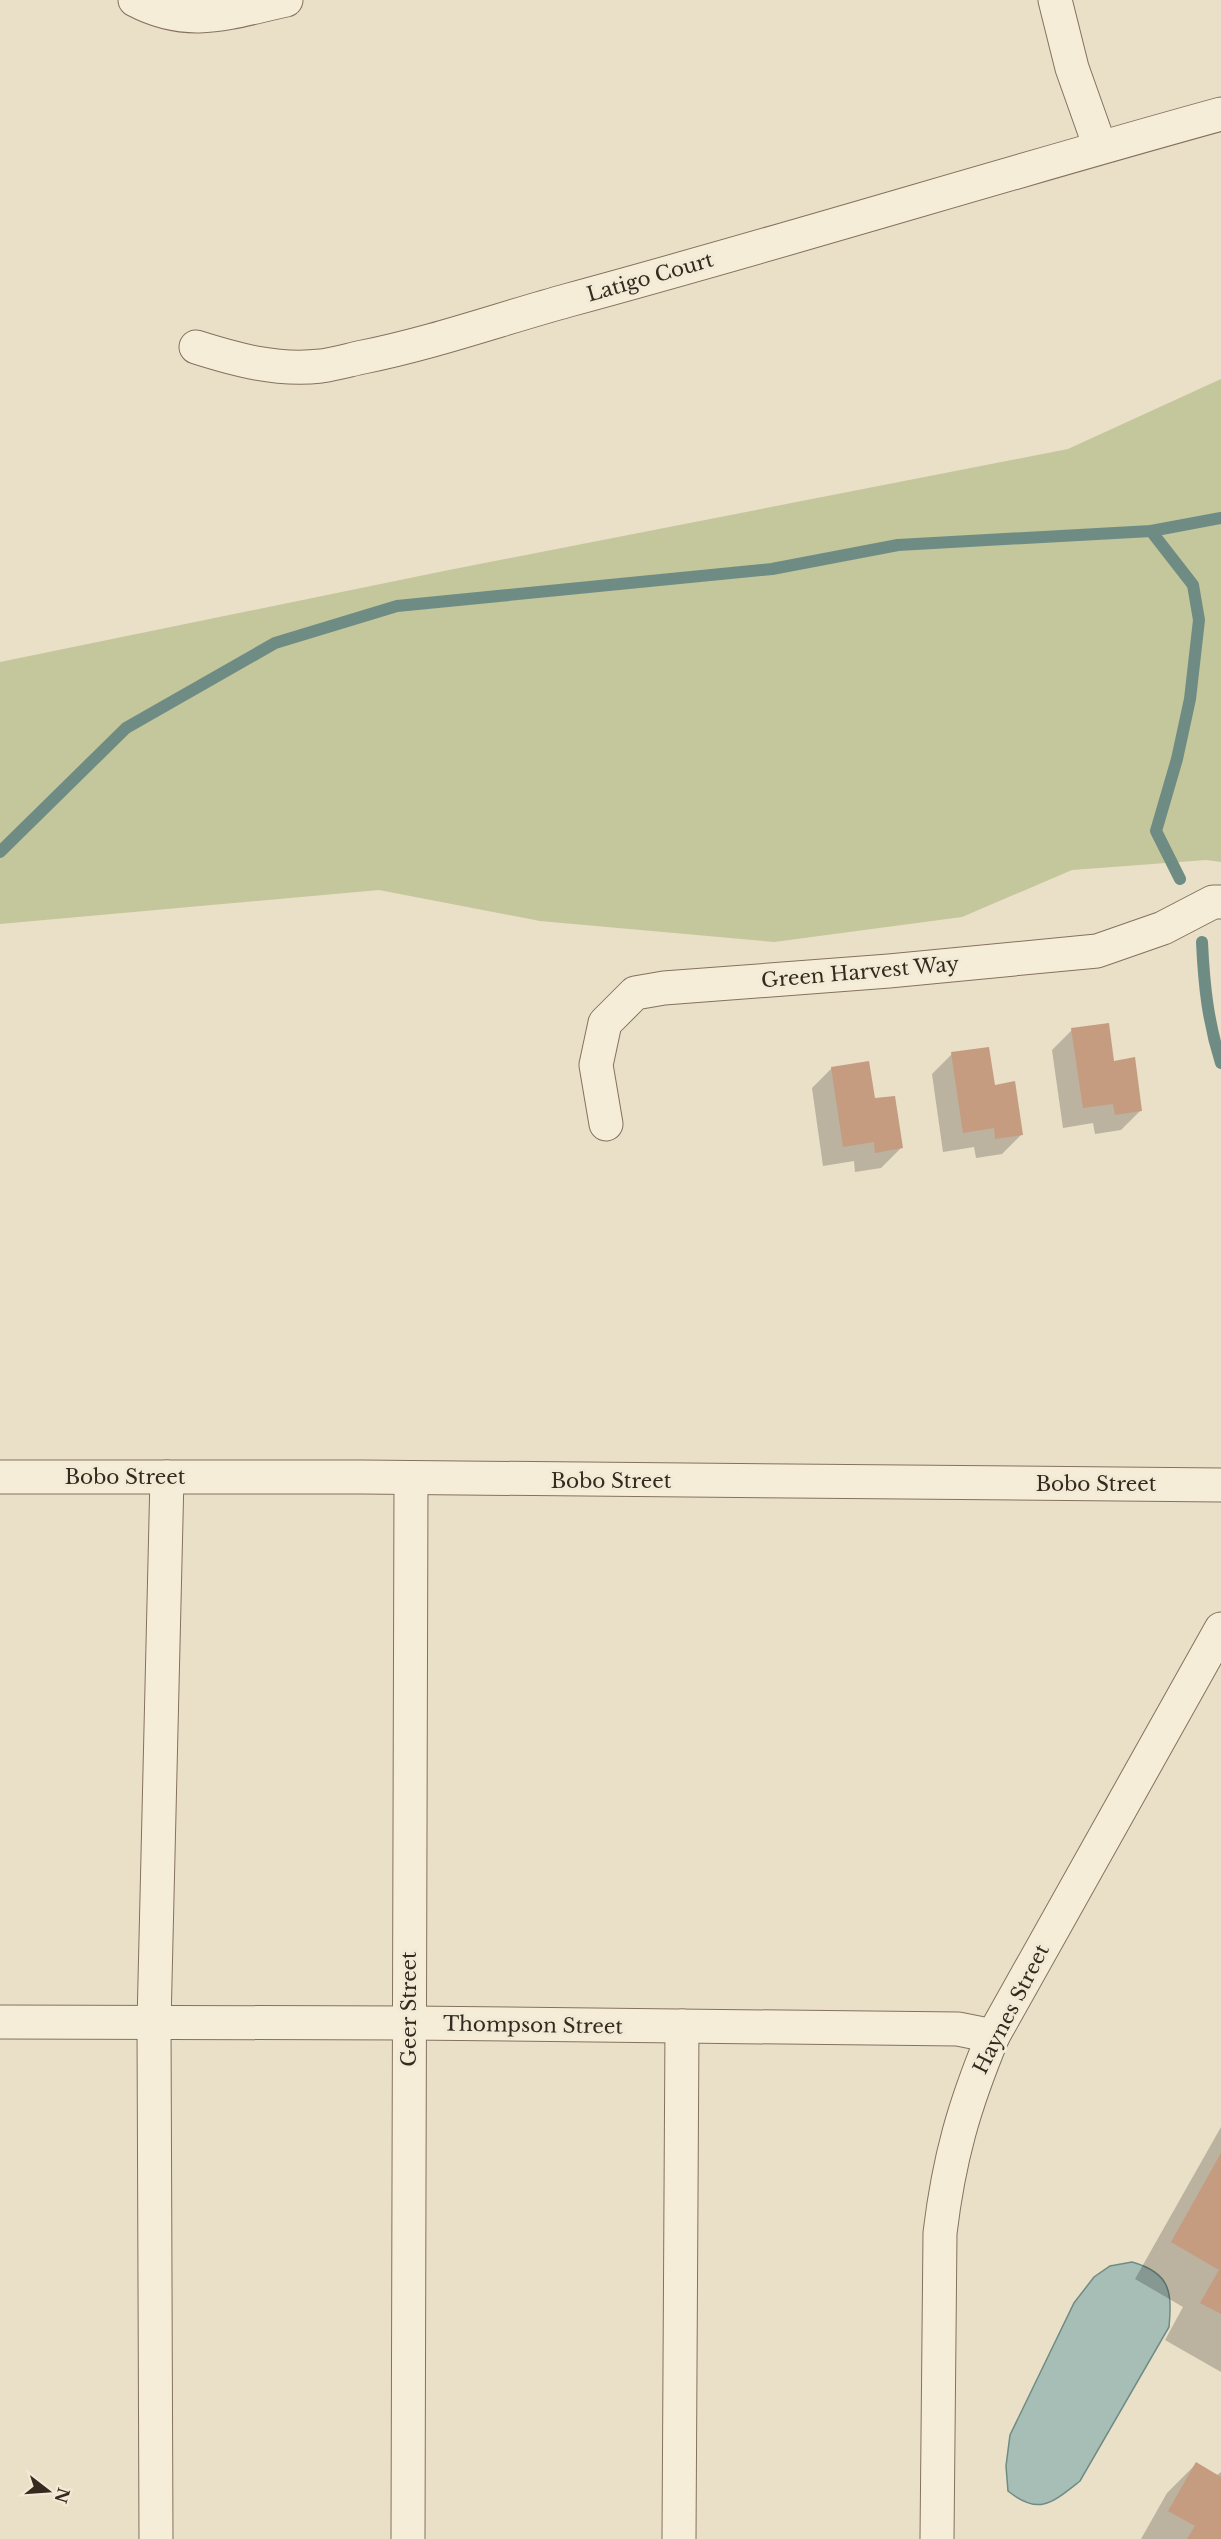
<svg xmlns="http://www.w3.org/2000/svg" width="1221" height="2539" viewBox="0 0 1221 2539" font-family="'Libre Baskerville',serif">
	<rect width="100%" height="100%" fill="#eadfc7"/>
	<polygon fill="#c3c79b" points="1221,379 1221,862 1206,860 1072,870 962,917 774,942 540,921 379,890 0,924 0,662 444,571 1068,449"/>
	<path fill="#a7beb7" stroke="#6f8c84" stroke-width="1.5" d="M1132,2262C1171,2273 1172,2292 1169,2327L1080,2481C1052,2503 1039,2516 1008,2491L1006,2466L1010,2435L1074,2303L1094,2277L1110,2266Z"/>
	<g fill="#0003">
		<polygon points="1072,1030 1113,1062 1141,1110 1121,1130 1095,1134 1093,1123 1063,1128 1052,1050"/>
		<polygon points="952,1054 994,1086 1022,1134 1002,1154 976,1158 974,1147 943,1152 932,1074"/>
		<polygon points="832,1068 874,1100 901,1148 881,1168 855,1172 854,1161 823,1166 812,1088"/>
		<polygon points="1221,2127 1221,2372 1165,2340 1183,2307 1135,2279"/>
		<polygon points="1196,2464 1216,2476 1221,2472 1221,2539 1141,2539 1167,2493"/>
	</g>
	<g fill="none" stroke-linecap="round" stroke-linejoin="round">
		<g stroke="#6f8c84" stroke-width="12">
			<polyline points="1151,531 1193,585 1199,620 1190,699 1177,759 1156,831 1180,879"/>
			<polyline points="0,852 126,728 275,643 397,606 772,569 898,545 1151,531 1221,518"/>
			<path d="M1202,942C1204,986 1208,1022 1221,1063"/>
		</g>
	</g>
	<g fill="#c59c80">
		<polygon points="1109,1023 1114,1061 1135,1057 1142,1111 1115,1115 1113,1104 1083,1108 1071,1028"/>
		<polygon points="989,1047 995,1085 1015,1081 1023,1135 995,1139 994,1128 963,1133 951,1052"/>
		<polygon points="869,1061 875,1098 895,1096 903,1148 875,1153 874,1142 843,1147 831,1067"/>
		<polygon points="1221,2153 1221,2314 1200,2303 1219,2270 1171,2242"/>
		<polygon points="1196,2462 1221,2477 1221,2539 1187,2539 1195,2526 1168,2511"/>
	</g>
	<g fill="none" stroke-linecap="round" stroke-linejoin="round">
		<defs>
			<g id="minor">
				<path d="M135,0C190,29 230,12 286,0"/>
				<polyline points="1055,0 1072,68 1100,147"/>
				<path d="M196,347C237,360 277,371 321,366C335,364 349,360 363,357C433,343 500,319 569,300C787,241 1003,174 1221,114"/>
				<polyline points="606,1124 596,1065 605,1023 635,993 664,988 889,971 1097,951 1163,928 1213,902 1221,902"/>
				<polyline points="0,1477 362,1477 1221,1485"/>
				<polyline points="0,2022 409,2023 958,2029 993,2036"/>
				<polyline points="156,2539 154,2023 167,1477"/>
				<polyline points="408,2539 411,1479"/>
				<polyline points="679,2539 682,2026"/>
				<path d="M937,2539L940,2233C949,2158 964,2106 993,2036L1221,1629"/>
			</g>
		</defs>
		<use href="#minor" stroke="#84725e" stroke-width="35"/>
		<use href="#minor" stroke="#f6edd9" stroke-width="33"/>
	</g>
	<g text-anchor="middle" stroke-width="6" stroke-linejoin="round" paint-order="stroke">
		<g font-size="20" fill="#362a20" stroke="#f2ead5">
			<text transform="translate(650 277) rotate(-16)" y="7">Latigo Court</text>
			<text transform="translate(860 972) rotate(-5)" y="7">Green Harvest Way</text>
			<text x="125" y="1484">Bobo Street</text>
			<text x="611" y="1488">Bobo Street</text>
			<text x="1096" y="1491">Bobo Street</text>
			<text transform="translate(409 2009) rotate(-90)" y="7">Geer Street</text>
			<text transform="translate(1011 2009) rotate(-63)" y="7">Haynes Street</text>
			<text transform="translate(533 2025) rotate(1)" y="7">Thompson Street</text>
		</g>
	</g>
	<g transform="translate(48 2491) rotate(107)" stroke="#f2ead5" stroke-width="4.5" paint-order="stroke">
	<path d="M0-4.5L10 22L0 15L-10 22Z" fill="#362a20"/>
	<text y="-9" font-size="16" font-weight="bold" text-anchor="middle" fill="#362a20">N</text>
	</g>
</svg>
